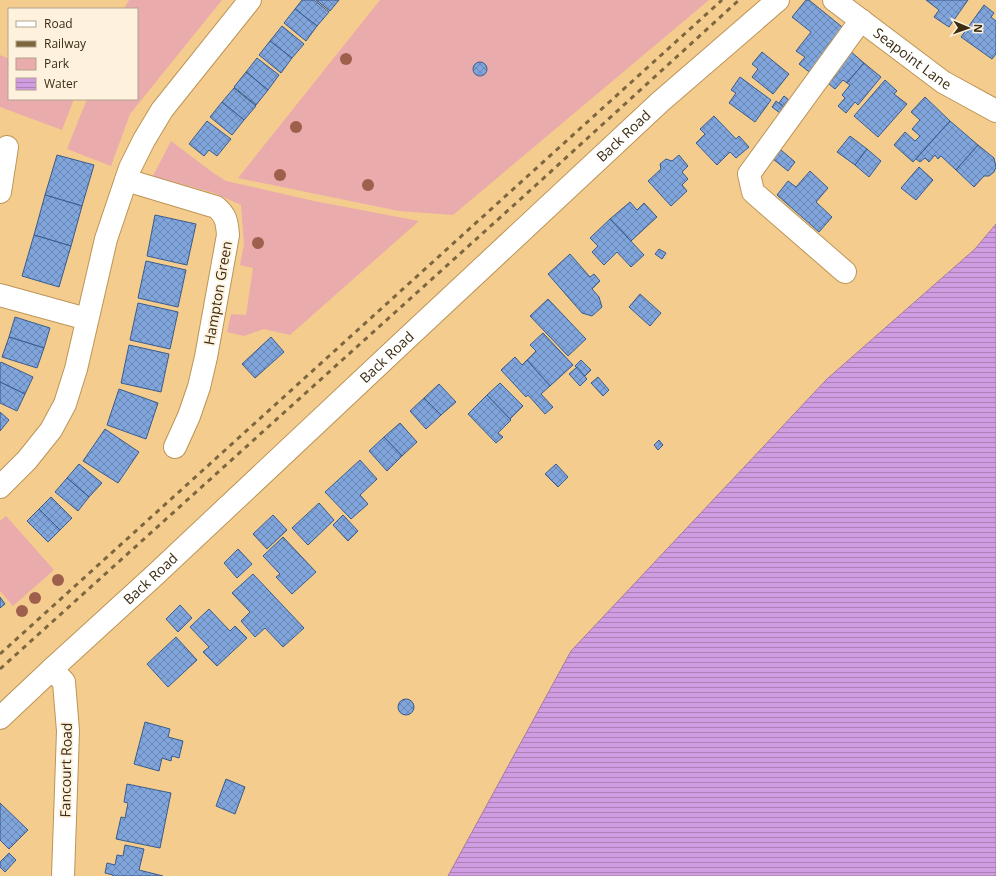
<svg xmlns="http://www.w3.org/2000/svg" width="996" height="876" viewBox="0 0 996 876" font-family="'Open Sans',sans-serif">
	<defs>
		<pattern id="water-rules" width="6" height="5" patternUnits="userSpaceOnUse"><rect width="6" height="5" fill="#d19de2"/><path d="M0 2.5h6" fill="none" stroke="#ab80b6"/></pattern>
		<pattern id="building-cross-hatch" width="8" height="8" patternUnits="userSpaceOnUse"><rect width="8" height="8" fill="#7fa5dc"/><path d="M0 0l8 8M0 8l8-8" fill="none" stroke="#6987b1"/></pattern>
	</defs>
	<rect width="100%" height="100%" fill="#f4cc8e"/>
	<g fill="#eaabac">
		<polygon points="129,0 222,0 130,114 111,166 67,149 87,99 137,99 137,9 124,9"/>
		<polygon points="380,0 709,0 453,215 399,211 238,178"/>
		<polygon points="0,55 9,59 9,99 74,99 62,130 0,107"/>
		<polygon points="171,141 212,172 226,181 314,201 419,221 290,335 264,329 244,336 227,332 231,314 246,315 253,268 240,265 244,244 241,205 214,193 153,176"/>
		<polygon points="6,516 54,570 13,606 0,591 0,521"/>
	</g>
	<polygon fill="url(#water-rules)" stroke="#a47ba4" points="996,224 996,876 448,876 571,651 827,379 975,249"/>
	<g fill="url(#building-cross-hatch)" stroke="#395b8d">
		<polygon points="302,0 314,0 329,12 317,26 295,9"/>
		<polygon points="316,0 339,0 330,11"/>
		<polygon points="806,0 809,0 847,31 812,74 799,64 805,57 796,51 811,32 792,17"/>
		<polygon points="926,0 968,0 949,27 934,17 939,10"/>
		<polygon points="984,5 994,13 991,17 996,21 996,54 992,59 961,37"/>
		<polygon points="295,9 317,26 306,41 284,23"/>
		<polygon points="282,26 304,44 292,58 270,41"/>
		<polygon points="270,41 292,58 281,73 259,55"/>
		<polygon points="849,50 864,63 847,83 843,80 835,89 824,80"/>
		<polygon points="762,52 789,74 773,94 752,77 758,69 752,64"/>
		<polygon points="257,58 279,75 268,90 246,72"/>
		<circle cx="480" cy="69" r="7"/>
		<polygon points="864,63 881,77 858,105 855,102 846,113 838,106 845,98 842,95 850,85 847,83"/>
		<polygon points="246,72 268,90 256,105 234,87"/>
		<polygon points="740,77 771,100 755,122 729,103 736,93 731,90"/>
		<polygon points="885,80 897,91 894,94 907,104 878,137 854,116"/>
		<polygon points="234,88 256,106 244,120 222,102"/>
		<polygon points="784,96 789,100 784,107 779,103"/>
		<polygon points="925,97 950,121 913,162 894,145 905,132 915,141 920,136 912,129 920,120 911,112"/>
		<polygon points="776,101 784,107 780,113 772,107"/>
		<polygon points="222,102 244,120 232,135 210,117"/>
		<polygon points="714,116 736,139 739,136 749,147 736,158 730,152 717,165 696,143 705,134 700,129"/>
		<polygon points="207,121 231,139 217,156 209,150 204,156 189,144"/>
		<polygon points="950,121 978,145 956,170 941,156 938,159 935,155 929,162 925,158 920,162 916,159"/>
		<polygon points="850,136 867,149 855,165 837,152"/>
		<polygon points="978,145 994,158 996,167 994,172 989,176 984,176 974,187 956,170"/>
		<polygon points="867,149 881,161 869,177 855,165"/>
		<polygon points="781,150 795,162 788,171 773,159"/>
		<polygon points="57,155 94,165 82,206 45,195"/>
		<polygon points="679,155 688,166 682,172 688,179 682,185 687,191 671,206 648,181 661,169 660,164 666,159 672,161"/>
		<polygon points="919,167 933,180 916,200 901,188"/>
		<polygon points="810,171 828,188 816,202 832,217 819,232 777,195 788,181 796,187"/>
		<polygon points="45,195 82,206 71,246 34,235"/>
		<polygon points="630,202 637,210 644,203 657,217 631,241 610,219"/>
		<polygon points="155,215 196,224 187,265 147,256"/>
		<polygon points="610,219 644,255 631,267 617,252 604,265 592,252 598,246 590,238"/>
		<polygon points="34,235 71,246 59,287 22,276"/>
		<polygon points="659,249 666,253 662,259 655,254"/>
		<polygon points="570,254 590,277 594,274 600,281 592,289 599,297 602,307 592,316 582,313 548,274"/>
		<polygon points="146,261 186,270 178,307 138,298"/>
		<polygon points="640,294 661,313 650,326 629,307"/>
		<polygon points="548,299 586,339 568,356 530,316"/>
		<polygon points="138,303 178,312 170,349 130,340"/>
		<polygon points="15,317 50,328 44,348 9,337"/>
		<polygon points="543,333 573,365 550,386 527,360 536,351 530,345"/>
		<polygon points="9,337 44,348 37,368 2,357"/>
		<polygon points="271,337 284,352 255,378 242,364"/>
		<polygon points="129,345 169,354 161,392 121,383"/>
		<polygon points="515,357 522,365 527,360 550,386 541,394 553,407 545,414 528,395 526,397 501,370"/>
		<polygon points="581,360 591,370 585,376 575,366"/>
		<polygon points="1,362 33,377 25,394 0,382 0,364"/>
		<polygon points="577,367 587,379 580,386 569,374"/>
		<polygon points="598,377 609,390 603,396 591,383"/>
		<polygon points="0,382 25,394 17,411 0,403"/>
		<polygon points="500,383 523,406 510,419 487,395"/>
		<polygon points="439,384 456,402 441,415 424,398"/>
		<polygon points="119,389 158,403 146,439 107,425"/>
		<polygon points="487,395 510,419 511,420 498,433 503,437 496,443 468,414"/>
		<polygon points="424,398 441,415 426,429 410,411"/>
		<polygon points="0,412 9,420 0,431"/>
		<polygon points="400,423 417,442 402,456 384,437"/>
		<polygon points="105,429 139,452 118,483 83,461"/>
		<polygon points="384,437 402,456 387,471 369,451"/>
		<polygon points="659,440 663,445 658,450 654,445"/>
		<polygon points="360,460 377,479 360,495 368,504 351,519 325,492"/>
		<polygon points="79,464 102,483 89,497 67,478"/>
		<polygon points="556,464 568,477 558,487 545,474"/>
		<polygon points="67,478 89,497 78,511 55,492"/>
		<polygon points="51,497 72,518 60,530 39,509"/>
		<polygon points="319,503 334,520 308,545 292,528"/>
		<polygon points="39,509 60,530 48,542 27,521"/>
		<polygon points="273,515 287,530 267,549 253,534"/>
		<polygon points="343,515 358,531 348,541 333,525"/>
		<polygon points="283,537 316,572 292,594 276,577 280,574 263,556"/>
		<polygon points="238,549 252,564 237,578 224,563"/>
		<polygon points="253,574 304,628 283,647 265,628 255,637 241,621 250,612 232,593"/>
		<polygon points="0,597 5,604 0,608"/>
		<polygon points="180,605 192,618 178,632 166,619"/>
		<polygon points="209,609 230,631 235,626 247,638 217,666 203,652 209,647 190,627"/>
		<polygon points="176,637 197,660 168,687 147,664"/>
		<circle cx="406" cy="707" r="8"/>
		<polygon points="145,722 170,729 168,737 183,741 179,758 172,756 171,761 162,758 159,771 134,764"/>
		<polygon points="226,779 245,787 235,814 216,806"/>
		<polygon points="127,784 171,793 160,848 116,839 121,817 125,818 128,803 124,802"/>
		<polygon points="0,803 28,830 9,849 0,840"/>
		<polygon points="125,845 144,849 139,870 163,876 113,876 113,875 105,873 107,863 115,865 117,855 123,856"/>
		<polygon points="9,853 16,860 5,872 0,867 0,862"/>
	</g>
	<g fill="none" stroke-linecap="round" stroke-linejoin="round">
		<defs>
			<g id="minor">
				<path id="s1" d="M834,0L943,82L996,111"/>
				<path d="M126,180L216,207C226,215 227,222 228,235L206,357L199,387L189,416L175,447"/>
				<polyline points="0,192 7,147"/>
				<polyline points="845,272 753,192 749,174 861,20"/>
				<polyline points="0,295 87,319"/>
				<polyline points="0,487 27,460 51,430 65,404 76,369 106,239 130,168 144,140 162,110 250,0"/>
				<polyline points="52,669 64,682 68,731 63,876"/>
				<path id="s2" d="M0,718L52,669L156,574L404,341L660,102L778,0"/>
			</g>
		</defs>
		<use href="#minor" stroke="#bb9558" stroke-width="24"/>
		<use href="#minor" stroke="#fff" stroke-width="22"/>
		<g stroke="#7e663f" stroke-width="3" stroke-dasharray="5 5" stroke-linecap="butt">
			<polyline points="0,654 722,0"/>
			<polyline points="0,669 535,186 739,0"/>
		</g>
	</g>
	<g fill="#9f5f4d">
		<circle cx="346" cy="59" r="6"/>
		<circle cx="296" cy="127" r="6"/>
		<circle cx="280" cy="175" r="6"/>
		<circle cx="368" cy="185" r="6"/>
		<circle cx="258" cy="243" r="6"/>
		<circle cx="58" cy="580" r="6"/>
		<circle cx="35" cy="598" r="6"/>
		<circle cx="22" cy="611" r="6"/>
	</g>
	<g text-anchor="middle" stroke-width="4" stroke-linejoin="round" paint-order="stroke">
		<g font-size="14" fill="#3b2c12" stroke="#fef2df">
			<text dy="5" stroke="none"><textPath href="#s1" startOffset="98">Seapoint Lane</textPath></text>
			<text dy="5" stroke="none"><textPath href="#s2" startOffset="853">Back Road</textPath></text>
			<text transform="translate(218 293) rotate(-80)" y="5">Hampton Green</text>
			<text dy="5" stroke="none"><textPath href="#s2" startOffset="529">Back Road</textPath></text>
			<text dy="5" stroke="none"><textPath href="#s2" startOffset="205">Back Road</textPath></text>
			<text transform="translate(66 770) rotate(-89)" y="5">Fancourt Road</text>
		</g>
	</g>
	<rect x="8" y="8" width="130" height="92" fill="#fef2df" stroke="#b0a38d"/>
	<rect x="16" y="21" width="20" height="6" fill="#ffffff" stroke="#b0a38d"/>
	<text x="44" y="28" font-size="12" fill="#3b2c12">Road</text>
	<rect x="16" y="41" width="20" height="6" fill="#7e663f" stroke="#b0a38d"/>
	<text x="44" y="48" font-size="12" fill="#3b2c12">Railway</text>
	<rect x="16" y="58" width="20" height="12" fill="#eaabac" stroke="#b0a38d"/>
	<text x="44" y="68" font-size="12" fill="#3b2c12">Park</text>
	<rect x="16" y="78" width="20" height="12" fill="url(#water-rules)" stroke="#b0a38d"/>
	<text x="44" y="88" font-size="12" fill="#3b2c12">Water</text>
	<g transform="translate(968 28) rotate(92)" stroke="#fef2df" stroke-width="3" paint-order="stroke">
	<path d="M0-3L7 15L0 10L-7 15Z" fill="#3b2c12"/>
	<text y="-6" font-size="11" font-weight="bold" text-anchor="middle" fill="#3b2c12">N</text>
	</g>
</svg>
